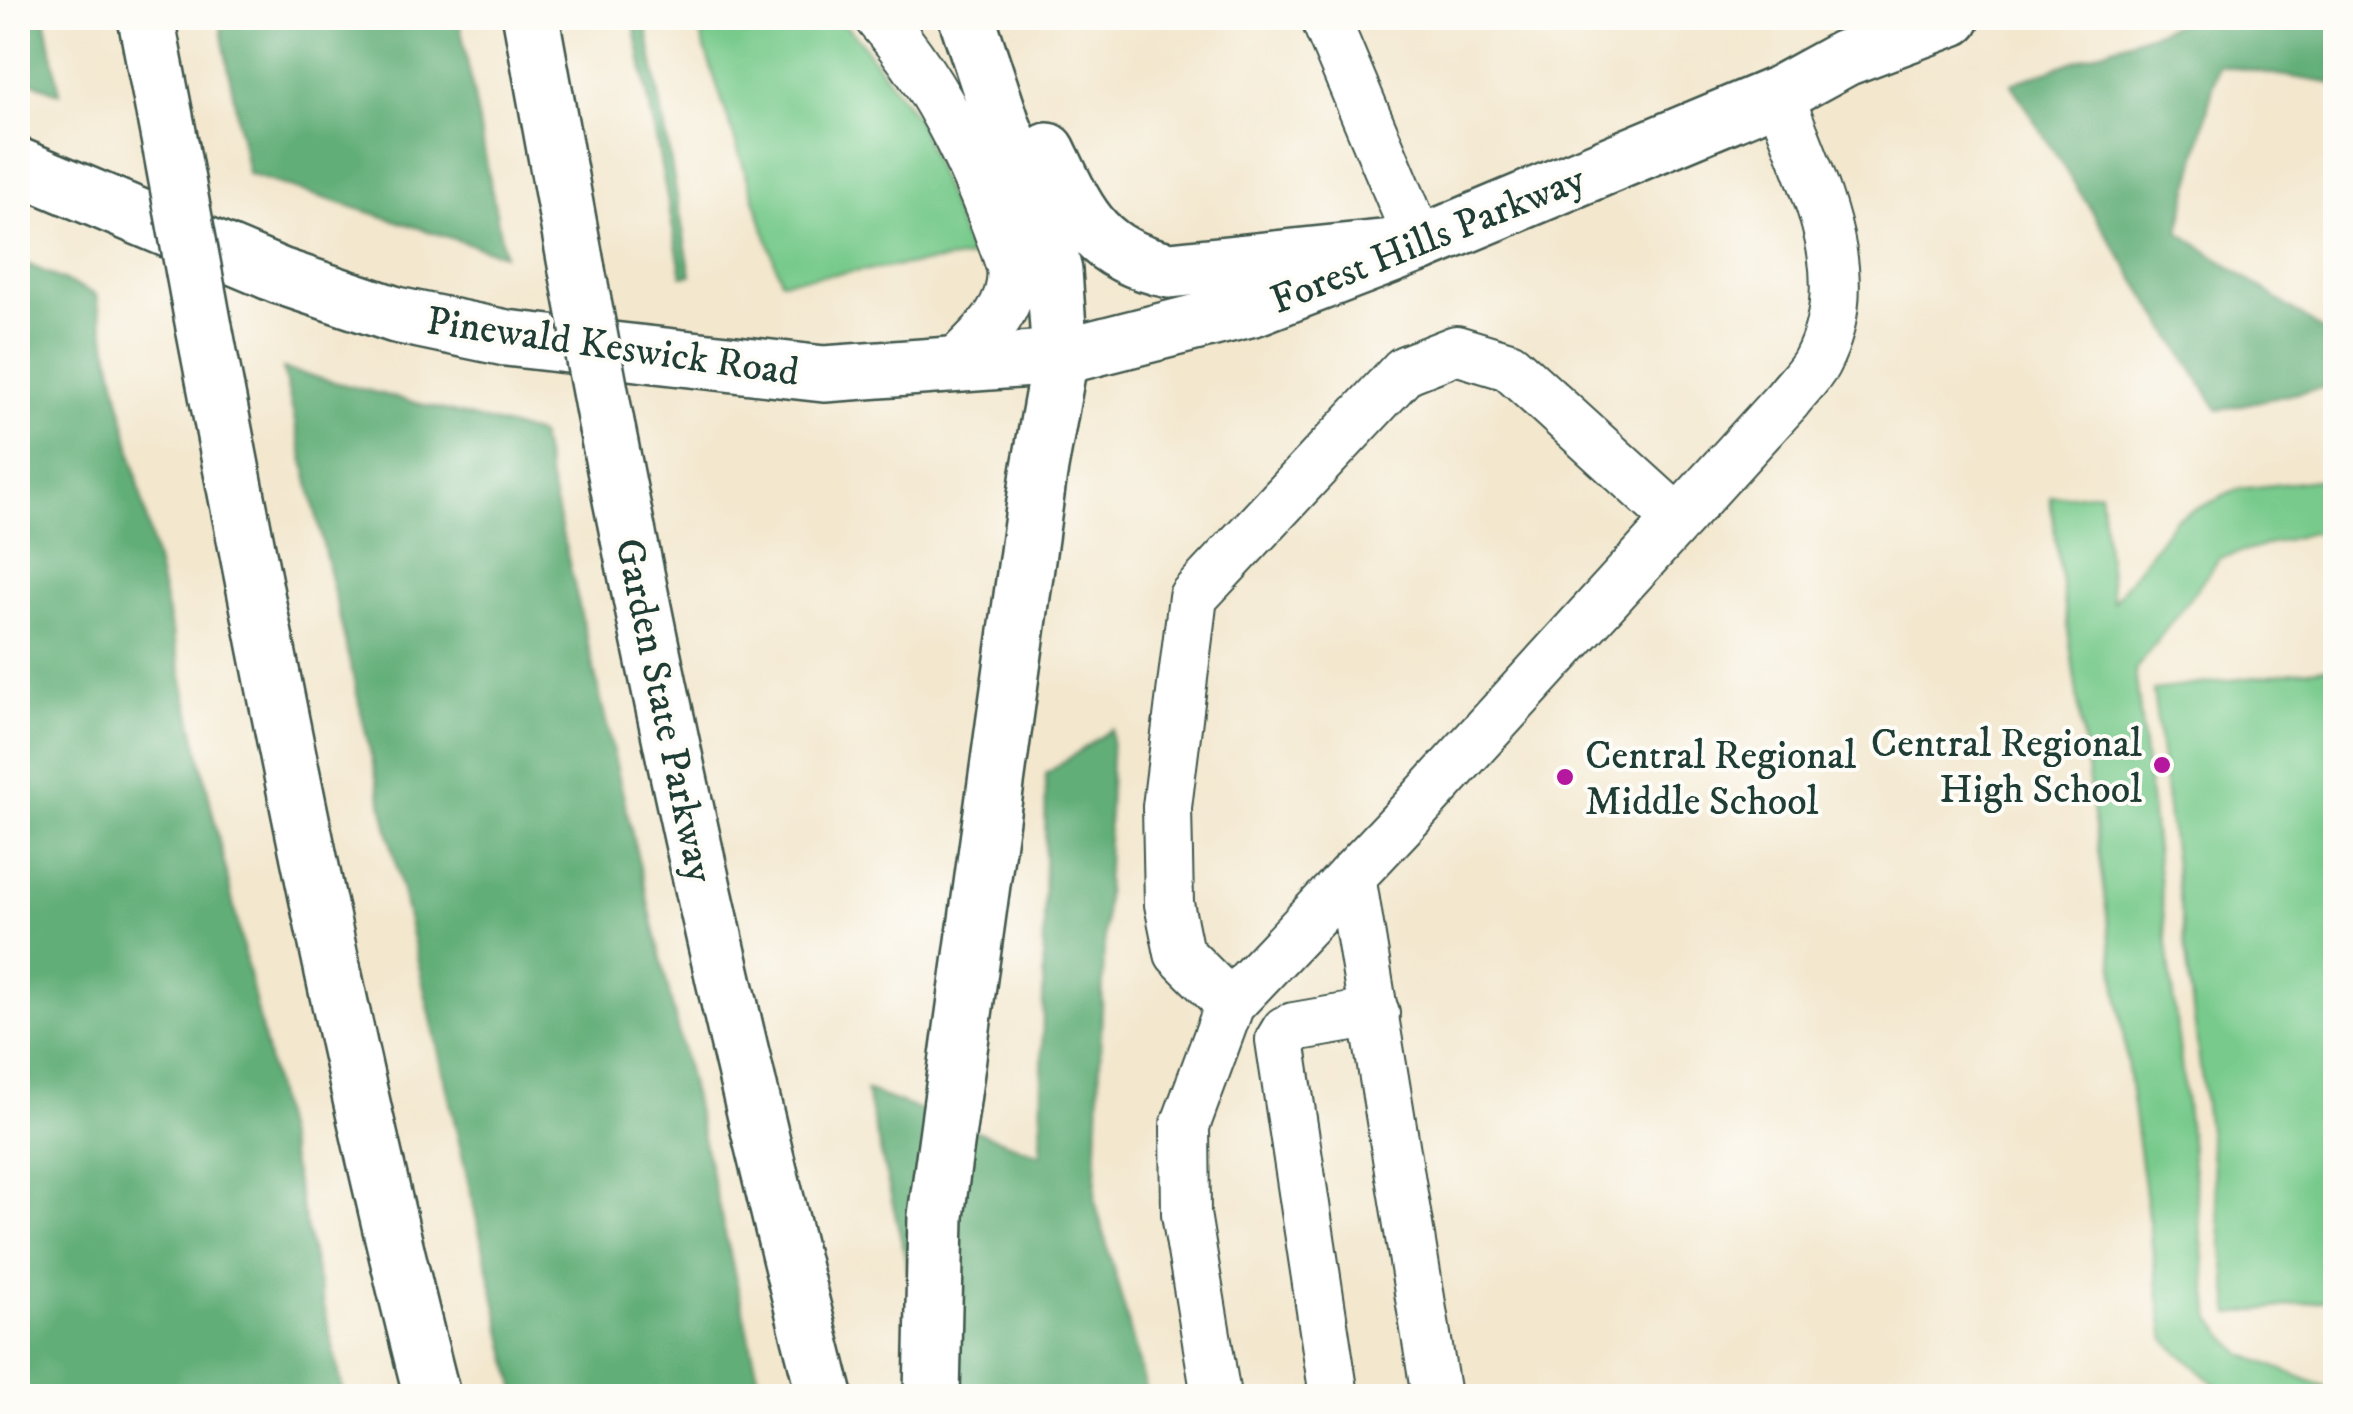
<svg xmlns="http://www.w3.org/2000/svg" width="2353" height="1414" viewBox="0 0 2353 1414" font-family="'IM FELL DW Pica',serif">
	<rect width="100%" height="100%" fill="#fdfcf7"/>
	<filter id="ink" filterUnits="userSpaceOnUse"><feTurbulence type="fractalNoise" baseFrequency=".01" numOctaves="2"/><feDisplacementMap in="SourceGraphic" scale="20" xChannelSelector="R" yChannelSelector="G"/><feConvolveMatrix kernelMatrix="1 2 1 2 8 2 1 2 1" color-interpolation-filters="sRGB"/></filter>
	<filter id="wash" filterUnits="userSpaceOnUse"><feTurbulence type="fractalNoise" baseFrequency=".0048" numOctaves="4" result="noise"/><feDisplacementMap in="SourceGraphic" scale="40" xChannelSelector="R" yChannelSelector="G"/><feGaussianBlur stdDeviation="2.25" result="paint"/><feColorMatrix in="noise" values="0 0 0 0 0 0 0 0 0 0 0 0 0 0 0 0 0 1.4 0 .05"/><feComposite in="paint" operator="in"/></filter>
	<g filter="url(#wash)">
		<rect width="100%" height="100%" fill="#f3e7ce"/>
		<g fill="#78ca8c" stroke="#4c8460" stroke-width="2.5">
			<polygon points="695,18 837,18 857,37 918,120 971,257 781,281"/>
			<polygon points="2326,479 2335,480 2335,535 2311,533 2220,558 2135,670 2211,1319 2242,1354 2336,1391 2335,1396 2228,1396 2165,1340 2050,497 2100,492 2113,602 2175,519 2239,489"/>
			<polygon points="2335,667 2335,1299 2231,1314 2153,690"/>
		</g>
		<g fill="#62ae78" stroke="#407656" stroke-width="2.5">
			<polygon points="18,18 45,18 60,94 18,76"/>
			<polygon points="219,18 459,18 504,255 248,174"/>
			<polygon points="633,18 645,18 691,275 682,276"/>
			<polygon points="2193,18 2335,18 2335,84 2218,65 2179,232 2335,339 2335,385 2218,410 2011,84"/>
			<polygon points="18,260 96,295 344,1396 18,1396"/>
			<polygon points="283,369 539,434 763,1396 517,1396"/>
			<polygon points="1112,729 1095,1201 1148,1396 938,1396 866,1090 1041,1155 1046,774"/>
		</g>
	</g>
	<g filter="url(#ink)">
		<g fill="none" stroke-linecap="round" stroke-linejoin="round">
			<defs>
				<g id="minor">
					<path d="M879,18C941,88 981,178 1011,267C1016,310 981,337 952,366"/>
					<polyline points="1325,18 1420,244"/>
					<polyline points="1351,876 1436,1396"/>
					<polyline points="1230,1004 1179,953 1169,904 1167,807 1193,597 1405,370 1456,350 1509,366 1677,519"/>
					<path d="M1216,1396L1186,1214L1185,1126L1230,1004L1414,810L1787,400C1796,388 1809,376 1816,363C1864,273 1809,180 1779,94"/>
					<polyline points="1334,1396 1280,1040 1286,1030 1294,1027 1375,1013"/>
				</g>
				<polyline id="major" points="18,166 280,276 396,315 506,338 824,374 1060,357 1253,308 1420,244 1779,94 1845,58 1952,18"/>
				<g id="highway">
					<polyline points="146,18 171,148"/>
					<polyline points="531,18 577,270"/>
					<path d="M1048,151C1079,216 1093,254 1170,270L1420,244"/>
					<path d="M204,327C273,685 342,1043 432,1396"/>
					<path d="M607,428C670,753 743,1076 825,1396"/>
					<polyline points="932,1396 936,1216 1039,473 1060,357 1054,271 1039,213 1003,127 967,18"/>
				</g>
			</defs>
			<use href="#minor" stroke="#3f564b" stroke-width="52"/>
			<use href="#major" stroke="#3f564b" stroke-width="60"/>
			<use href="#highway" stroke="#3f564b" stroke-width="60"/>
			<use href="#minor" stroke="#fff" stroke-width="48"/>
			<use href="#major" stroke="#fff" stroke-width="55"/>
			<use href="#highway" stroke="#fff" stroke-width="55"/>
			<defs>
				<g id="highway-bridge">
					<polyline points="171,148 204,327"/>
					<polyline points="577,270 607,428"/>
				</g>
			</defs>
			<use href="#highway-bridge" stroke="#3f564b" stroke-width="60" stroke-linecap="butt"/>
			<use href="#highway-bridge" stroke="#fff" stroke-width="55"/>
		</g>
	</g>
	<g fill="#b5179e" stroke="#fdfcf7" stroke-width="4">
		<circle cx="2162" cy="765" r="10"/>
		<circle cx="1565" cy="777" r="10"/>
	</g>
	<g text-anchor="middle" stroke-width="8" stroke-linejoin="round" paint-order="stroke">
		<g font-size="40" fill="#1f3d34" stroke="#fdfcf7">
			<text transform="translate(1427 238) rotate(-22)" y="14">Forest Hills Parkway</text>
			<text transform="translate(613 345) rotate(8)" y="14">Pinewald Keswick Road</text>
			<text transform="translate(666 710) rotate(78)" y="14">Garden State Parkway</text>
		</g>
		<g font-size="40" fill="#1f3d34" stroke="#fdfcf7" text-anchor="end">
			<text x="2142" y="756">Central Regional<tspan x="2142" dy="46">High School</tspan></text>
			<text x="1585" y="768" text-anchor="start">Central Regional<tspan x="1585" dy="46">Middle School</tspan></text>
		</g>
	</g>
	<rect width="2353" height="1414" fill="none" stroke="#fdfcf7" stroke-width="60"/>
</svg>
